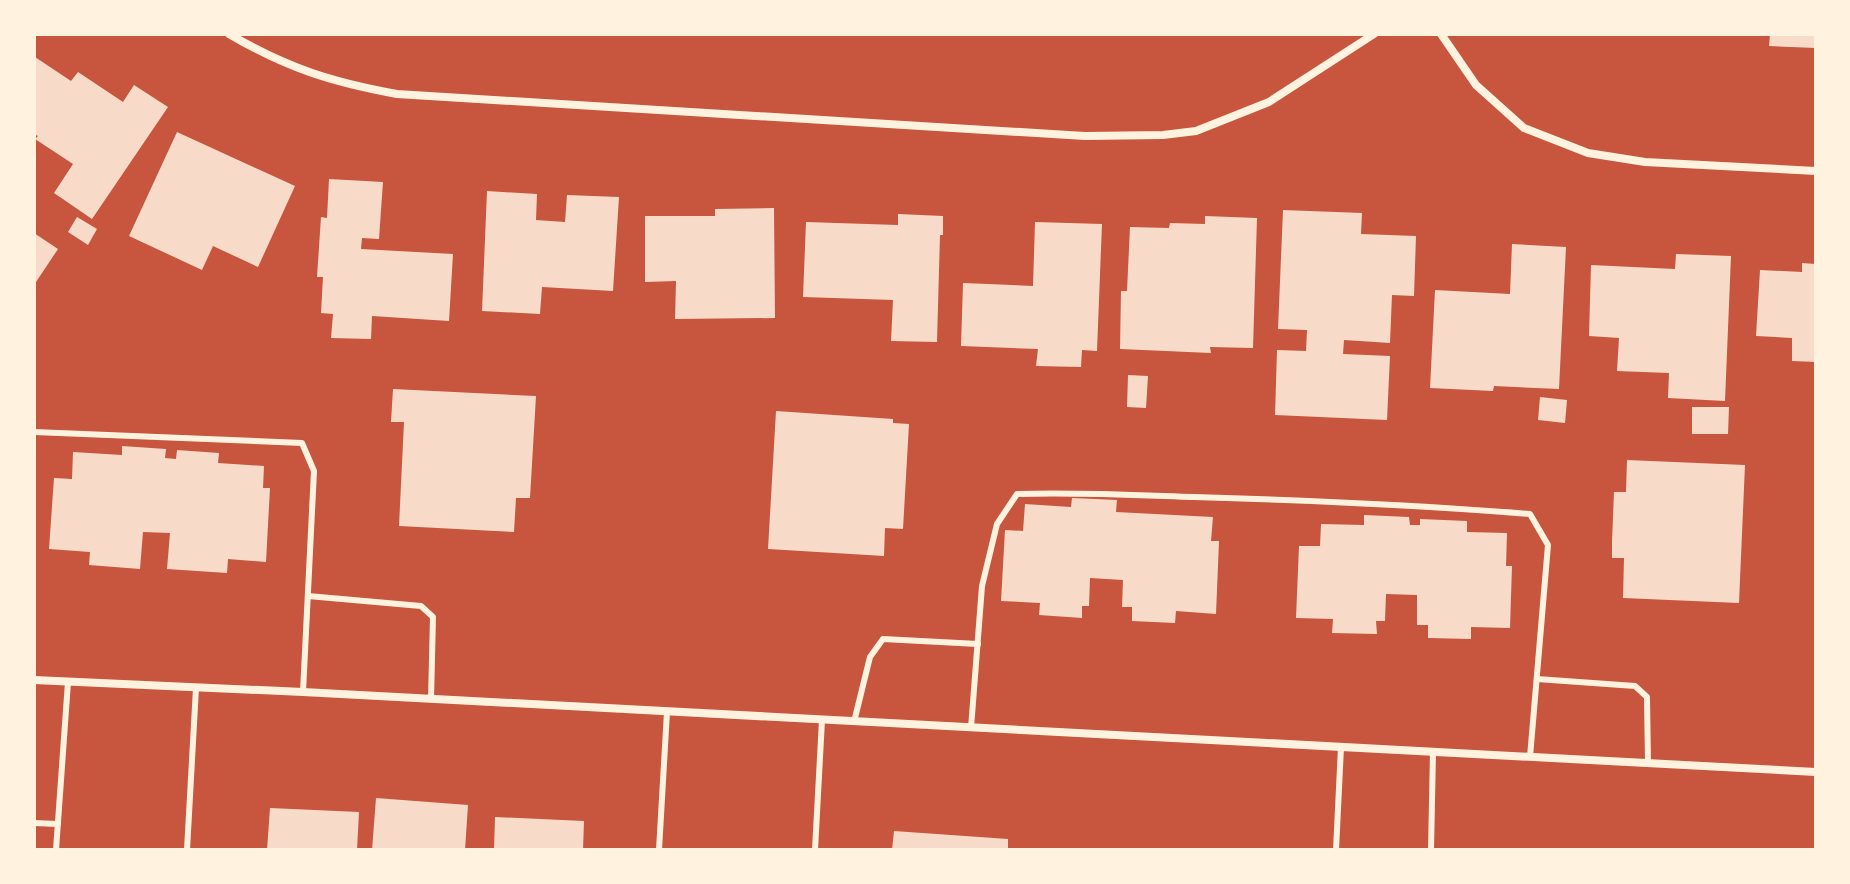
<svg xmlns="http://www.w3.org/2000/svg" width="1850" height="884" viewBox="0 0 1850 884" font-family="Rubik,sans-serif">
	<rect width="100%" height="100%" fill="#c8553d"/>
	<g fill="#f7dbc8">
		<polygon points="1770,34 1816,34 1816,48 1769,46"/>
		<polygon points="35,57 71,81 78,72 123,102 134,85 168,107 92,219 54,193 73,164 35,139 38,136 34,134"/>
		<polygon points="177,132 295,186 258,267 213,246 202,270 129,236"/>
		<polygon points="329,179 383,182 379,239 362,238 361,249 453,254 449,321 372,316 371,339 331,338 333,314 321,313 323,277 317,277 321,217 327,218"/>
		<polygon points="487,191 537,194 536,220 565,222 567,195 619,197 613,291 542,287 540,314 482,311"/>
		<polygon points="774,208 775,318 675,319 676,281 645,282 645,216 715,216 715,209"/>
		<polygon points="1283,210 1362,213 1361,234 1416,236 1414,296 1392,295 1390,343 1344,340 1343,354 1390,356 1387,420 1275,415 1277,350 1306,351 1307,330 1278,329"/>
		<polygon points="898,214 943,216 943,235 940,235 937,342 891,341 893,300 803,297 806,222 898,225"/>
		<polygon points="1205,216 1257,218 1253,348 1210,347 1211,353 1120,349 1121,291 1127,291 1130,227 1169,228 1170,223 1205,224"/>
		<polygon points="77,217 97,229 88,245 68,232"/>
		<polygon points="1035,222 1102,224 1097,351 1082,350 1081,367 1036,366 1038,349 961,346 963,283 1033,286"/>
		<polygon points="34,233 58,249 34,285"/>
		<polygon points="1512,244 1566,247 1559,389 1494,386 1493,391 1430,388 1435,290 1510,294"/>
		<polygon points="1676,254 1731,256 1725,401 1668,398 1669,373 1617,371 1619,338 1589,336 1591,265 1675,269"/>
		<polygon points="1802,263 1816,264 1816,362 1792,361 1792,338 1756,336 1760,270 1802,272"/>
		<polygon points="1128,375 1148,376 1146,408 1127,407"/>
		<polygon points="393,389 536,396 530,498 516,498 514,532 399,526 404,422 391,422"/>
		<polygon points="1540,397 1567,400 1565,423 1538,420"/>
		<polygon points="1692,407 1729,407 1728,434 1692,434"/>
		<polygon points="776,411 893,419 893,423 909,424 903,529 885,528 884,556 768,549"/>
		<polygon points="122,446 166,449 165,458 176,459 177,450 219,453 218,463 264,466 263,488 270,488 266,562 228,559 227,573 167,569 170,533 143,532 140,569 89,565 90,552 49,549 54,478 72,479 73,452 122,455"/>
		<polygon points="1627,460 1745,465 1739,603 1623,598 1624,558 1612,558 1612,542 1614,492 1626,492"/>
		<polygon points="1072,498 1117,500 1116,512 1213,517 1211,541 1219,541 1216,614 1176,611 1175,623 1132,621 1132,607 1122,607 1123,580 1090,578 1089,606 1082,606 1082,618 1039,615 1040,603 1001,601 1005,530 1023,531 1025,504 1071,507"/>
		<polygon points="1364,515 1409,517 1410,525 1420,525 1420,519 1467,521 1467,532 1507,533 1506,566 1512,566 1510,628 1471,627 1471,639 1428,638 1428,625 1417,625 1417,595 1386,594 1385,621 1376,621 1377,634 1332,633 1333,619 1296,618 1299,546 1320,546 1321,524 1364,525"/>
		<polygon points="376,798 468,805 465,850 372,850"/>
		<polygon points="270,808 359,812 357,850 267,850"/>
		<polygon points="495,817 584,821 583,850 494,850"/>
		<polygon points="894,831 1008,839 1008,850 892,850"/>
	</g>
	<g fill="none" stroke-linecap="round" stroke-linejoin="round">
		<g stroke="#fff3e0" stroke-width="6">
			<polyline points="34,432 302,443 314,471 303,692"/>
			<polyline points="308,596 421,606 433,617 431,699"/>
			<polyline points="1537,679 1635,686 1647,697 1648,763"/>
			<polyline points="854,722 870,657 883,639 978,644"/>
			<path d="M971,728L982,586L997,524L1017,494C1076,492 1135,495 1194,497C1306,500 1418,505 1530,514L1548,545L1530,757"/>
			<polyline points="34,823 58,824"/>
			<polyline points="56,850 68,682"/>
			<polyline points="187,850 196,688"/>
			<polyline points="659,850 667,712"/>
			<polyline points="815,850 822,720"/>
			<polyline points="1336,850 1341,747"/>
			<polyline points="1431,850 1433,752"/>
		</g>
		<g stroke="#fff3e0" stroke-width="8">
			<path d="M229,34C287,68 331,82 397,94L1085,136L1163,135L1196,131L1269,102L1374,34"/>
			<polyline points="1441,34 1476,85 1524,128 1588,153 1645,162 1816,171"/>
			<polyline points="34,680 303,692 1816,772"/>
		</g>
	</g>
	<rect width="1850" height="884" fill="none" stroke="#fff3e0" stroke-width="72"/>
</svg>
